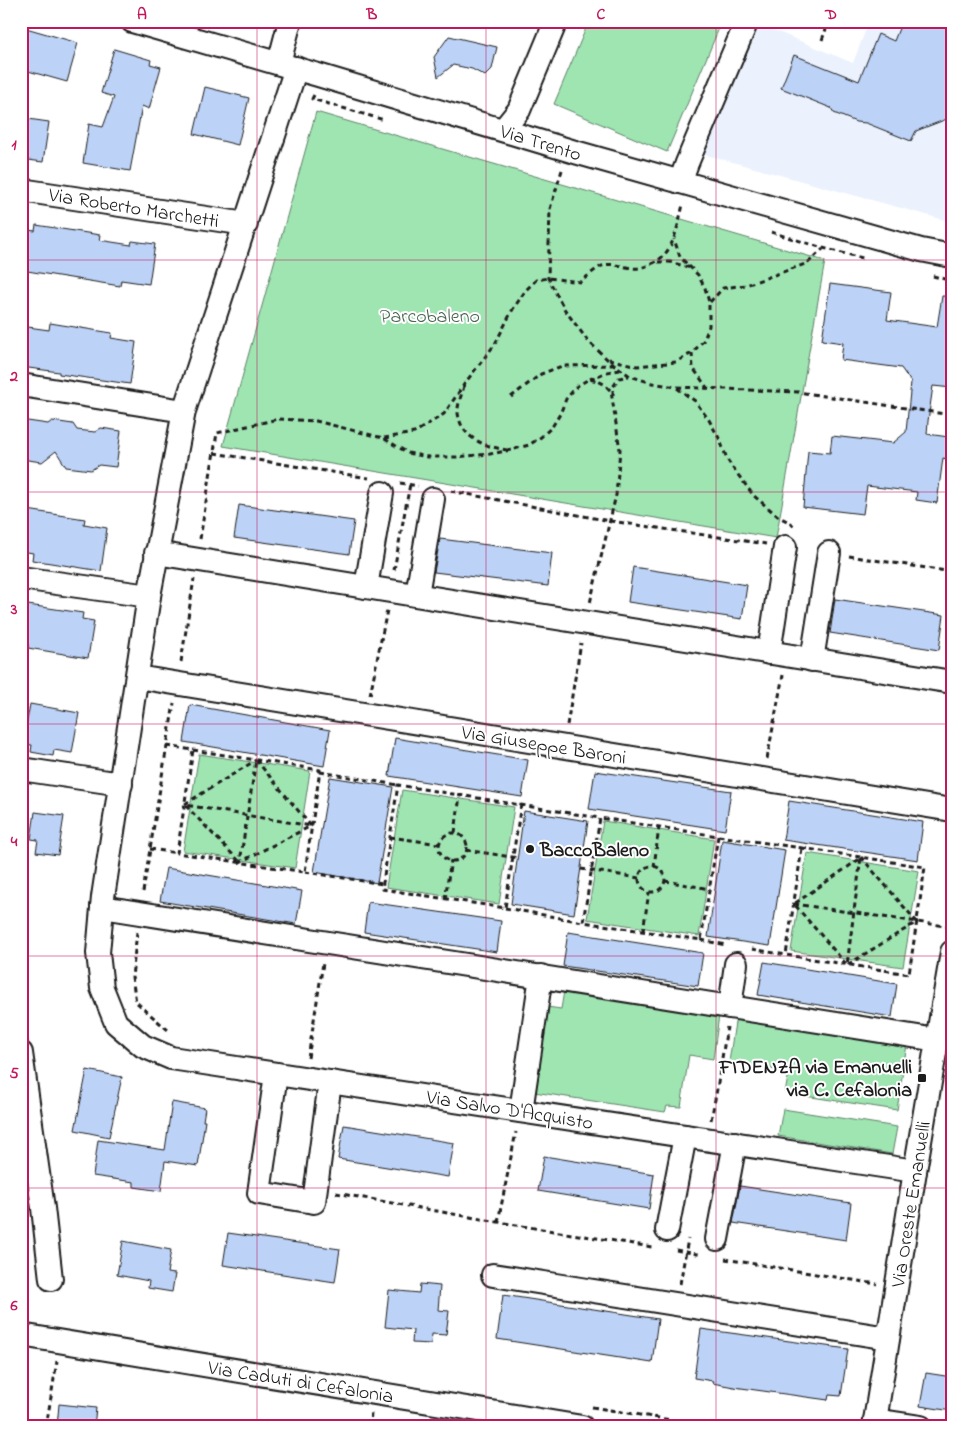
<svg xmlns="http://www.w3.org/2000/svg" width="973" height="1448" viewBox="0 0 973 1448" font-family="'Indie Flower',sans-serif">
	<rect width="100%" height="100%" fill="#fff"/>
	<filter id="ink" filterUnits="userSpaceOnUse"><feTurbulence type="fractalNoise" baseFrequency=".02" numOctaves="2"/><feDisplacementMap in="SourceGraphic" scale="10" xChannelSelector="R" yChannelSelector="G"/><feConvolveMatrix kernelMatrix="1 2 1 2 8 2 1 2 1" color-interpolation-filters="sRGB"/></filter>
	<g filter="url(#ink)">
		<polygon fill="#ebf2fd" points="869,21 952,21 952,222 699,153 754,22 853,63"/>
		<g fill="#9fe5b2" stroke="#5e8067">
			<polygon points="589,21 722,21 667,152 554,104"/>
			<polygon points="316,112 825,261 776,538 223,446"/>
			<polygon points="199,754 310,771 295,868 183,851"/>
			<polygon points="402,790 514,807 499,904 386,887"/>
			<polygon points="603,821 714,839 699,936 587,919"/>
			<polygon points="807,853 919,871 903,967 791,951"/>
			<polygon points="564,991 719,1015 713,1059 689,1055 681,1107 667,1106 665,1112 534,1092 547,1007 561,1009"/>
			<polygon points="21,992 49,1188 54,1205 21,1209"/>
			<polygon points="736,1016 907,1044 897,1110 785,1093 789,1072 729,1062"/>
			<polygon points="783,1109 897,1127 892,1154 778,1136"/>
		</g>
		<g fill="#bcd2f7" stroke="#1c1c1c">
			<polygon points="902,21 952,21 952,117 916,131 911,141 866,123 856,122 834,113 831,108 781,88 794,55 859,81 878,34 894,41"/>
			<polygon points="26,28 78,43 67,82 21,69 21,46"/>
			<polygon points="449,36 497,47 492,69 485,76 472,69 453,65 438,77 434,57"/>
			<polygon points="114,49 151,60 150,64 161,67 149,109 142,106 130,171 83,163 89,124 103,127 114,97 101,93"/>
			<polygon points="205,87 249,98 238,145 194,134"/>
			<polygon points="21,118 49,122 43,162 21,159"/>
			<polygon points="36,225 100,235 99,240 131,245 132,241 155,244 149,284 121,280 120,286 21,270 21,229 35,231"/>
			<polygon points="830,284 891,292 887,320 937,327 942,296 952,296 952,388 933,386 928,421 927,434 949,437 946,459 943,458 937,503 916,500 917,492 867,486 863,514 803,507 808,451 830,453 832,436 893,443 906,432 911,382 901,368 841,360 843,343 822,340"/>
			<polygon points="50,323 112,333 111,338 136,342 130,384 59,374 59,372 21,367 21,326 49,330"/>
			<polygon points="21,420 48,424 52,421 73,424 77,430 95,432 101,428 121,431 116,467 99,465 91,470 66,467 56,451 42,462 21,459"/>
			<polygon points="239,505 354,521 349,554 234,538"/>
			<polygon points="21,509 85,519 84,524 107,528 101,571 32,560 33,553 21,551"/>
			<polygon points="440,539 552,553 548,586 434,572"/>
			<polygon points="633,567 747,585 742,619 628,602"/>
			<polygon points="835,599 944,615 939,650 830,633"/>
			<polygon points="21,604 83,613 82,619 94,621 88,658 28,648 28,642 21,641"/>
			<polygon points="30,704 79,713 72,753 54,750 53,756 31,752 32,745 23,744"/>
			<polygon points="190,705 330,730 324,766 184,742"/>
			<polygon points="395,738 528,760 522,797 389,776"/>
			<polygon points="595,771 731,791 725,830 589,809"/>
			<polygon points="330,777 393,787 377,883 314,872"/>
			<polygon points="789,801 923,822 918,860 783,840"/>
			<polygon points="524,811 588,821 574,914 511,904"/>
			<polygon points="35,812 64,816 58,855 36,852 38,840 31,839"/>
			<polygon points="722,840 785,850 770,946 708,937"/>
			<polygon points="166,868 302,891 296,924 160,901"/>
			<polygon points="368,902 501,921 497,952 364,932"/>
			<polygon points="568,932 703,953 698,986 563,966"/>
			<polygon points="764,962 897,984 892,1017 758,995"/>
			<polygon points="87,1070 122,1077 109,1137 75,1130"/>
			<polygon points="172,1102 205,1108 203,1121 205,1121 198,1166 165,1161 161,1191 134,1187 134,1182 93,1176 98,1140 165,1150"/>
			<polygon points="344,1125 454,1143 448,1177 338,1159"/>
			<polygon points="544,1156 654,1174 649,1209 538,1191"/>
			<polygon points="740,1186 851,1203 846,1240 733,1223"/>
			<polygon points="228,1233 340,1249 335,1282 223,1265"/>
			<polygon points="123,1241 171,1250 167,1273 175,1274 172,1292 148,1288 149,1281 117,1275"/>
			<polygon points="420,1284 440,1286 438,1310 449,1311 446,1335 432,1334 431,1344 412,1343 413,1330 385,1327 389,1290 419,1293"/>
			<polygon points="503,1295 658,1319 652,1363 497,1339"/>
			<polygon points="701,1329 848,1349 841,1396 829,1395 828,1400 734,1387 712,1383 713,1381 694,1378"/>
			<polygon points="926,1373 952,1377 952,1411 920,1406"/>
			<polygon points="59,1404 96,1408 94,1427 57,1427"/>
		</g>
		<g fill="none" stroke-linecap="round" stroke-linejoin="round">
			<defs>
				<g id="minor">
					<polyline points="132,21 318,75 575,152 921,250 952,256"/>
					<polyline points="279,63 290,21"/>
					<polyline points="296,68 184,411 149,596 103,897 98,953 102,988 116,1023 143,1046 171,1058 915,1171"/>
					<polyline points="503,130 519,110 556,21"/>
					<polyline points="680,182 687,163 747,21"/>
					<polyline points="21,190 246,224"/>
					<polyline points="21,385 184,411"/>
					<polyline points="156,553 952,682"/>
					<polyline points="21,578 149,596"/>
					<polyline points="366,587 382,493"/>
					<polyline points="417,595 433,499"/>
					<polyline points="769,653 785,547"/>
					<polyline points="812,660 829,553"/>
					<polyline points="137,677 952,810"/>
					<polyline points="21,769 121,784"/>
					<polyline points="102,907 937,1040"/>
					<polyline points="730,1007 736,964"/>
					<polyline points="21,1053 43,1208 51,1279"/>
					<polyline points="276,1074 259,1193 314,1202 330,1082"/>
					<polyline points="521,1111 541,976"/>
					<polyline points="667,1230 685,1136"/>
					<polyline points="717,1239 735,1143"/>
					<polyline points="493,1275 888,1338"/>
					<polyline points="21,1335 582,1427"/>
					<polyline points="875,1420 921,1427"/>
					<polyline points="874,1427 915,1171 952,952"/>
				</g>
			</defs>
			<use href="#minor" stroke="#1c1c1c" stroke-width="26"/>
			<g stroke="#1c1c1c" stroke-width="3" stroke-dasharray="5 4" stroke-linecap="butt">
				<polyline points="822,40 829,21"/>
				<polyline points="314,95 312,99 384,120"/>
				<polyline points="562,170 550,209 548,278 565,310 588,341 607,359 630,376 652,383 676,387 798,392 952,415"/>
				<polyline points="771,232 823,248 866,259"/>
				<polyline points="658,262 670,262 691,268"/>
				<polyline points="933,276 952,281"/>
				<polyline points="710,302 723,288 746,285 808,263 823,249"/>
				<polyline points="692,353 693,368 708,389"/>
				<polyline points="609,359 637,366 676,362 692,353 704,340 709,326 709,302 705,288 698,275 680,257 674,239"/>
				<polyline points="590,379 607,372 620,370"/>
				<path d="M464,386C462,394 457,405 458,413C461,439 486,447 508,450"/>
				<polyline points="677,388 695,401 709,420 720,440 727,459 732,467 754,496 779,517 791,523 794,527"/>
				<polyline points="613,395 613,387 619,378 629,376"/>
				<polyline points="511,397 541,374 562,366 615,365"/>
				<path d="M384,438L414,433L444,414L465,383L495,344L513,309L526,290L536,280L548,278L580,282C587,277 594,270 602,266C610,262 623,267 632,268C639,269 645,267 651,264C674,255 677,227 683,205"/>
				<polyline points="214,453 369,478"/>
				<polyline points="400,483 418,486"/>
				<polyline points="451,491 610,521 766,544"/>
				<polyline points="200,539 217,433 278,419 316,421 383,438 408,453 428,457 456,457 490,454 511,450 529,445 541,437 552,427 560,414 566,399 577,386 589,379 598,381 604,384 611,391 620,450 616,495 590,603"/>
				<polyline points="849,556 952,572"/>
				<polyline points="394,570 410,484"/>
				<polyline points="181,662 194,579"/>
				<polyline points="370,695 387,610"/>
				<polyline points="567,725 581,643"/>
				<polyline points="167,746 193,750"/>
				<polygon points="193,750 320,770 305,872 177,853"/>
				<polyline points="767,759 783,675"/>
				<polygon points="256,760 311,826 240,862"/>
				<polyline points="320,772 398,785"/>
				<polyline points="185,804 256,760"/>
				<polyline points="521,804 505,908 382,889 398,785 600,818"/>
				<polyline points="455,833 460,795"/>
				<circle cx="453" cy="847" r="14"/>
				<polyline points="718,836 701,940 583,922 600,818 718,836 802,848"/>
				<polyline points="390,837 439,844"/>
				<polygon points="802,848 925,867 909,974 786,955"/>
				<polyline points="150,849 177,853"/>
				<polyline points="466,850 518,858"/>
				<polygon points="861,857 917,922 847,965"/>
				<polyline points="239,861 185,805 311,826"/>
				<circle cx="652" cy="879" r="13"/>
				<polyline points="654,867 659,827"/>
				<polyline points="581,869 639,878"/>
				<polyline points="305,872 383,884"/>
				<polyline points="665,881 710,889"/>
				<polyline points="143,892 174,703"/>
				<polyline points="445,899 451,860"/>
				<polyline points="794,904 952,927"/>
				<polyline points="505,908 583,922"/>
				<polyline points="643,931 649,892"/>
				<polyline points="137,932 132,977 136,1002 169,1031"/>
				<polyline points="701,940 726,945"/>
				<polyline points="752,949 786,955"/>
				<polyline points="846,964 794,904 861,858"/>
				<polyline points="308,1058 323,963"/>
				<polyline points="711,1120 717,1089 727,1027"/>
				<polyline points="336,1193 498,1222 652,1247"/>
				<polyline points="498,1222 516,1132"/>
				<polyline points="676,1250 702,1255"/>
				<polyline points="725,1259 877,1284"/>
				<polyline points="680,1284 688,1239"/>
				<polyline points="592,1407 713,1427"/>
				<polyline points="46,1427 57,1361"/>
				<polyline points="370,1427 371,1412"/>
			</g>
			<use href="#minor" stroke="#fff" stroke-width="22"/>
		</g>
	</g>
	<path fill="none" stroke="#c2185b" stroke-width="1" stroke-opacity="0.55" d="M257,21V1427M486,21V1427M716,21V1427M21,260H952M21,492H952M21,724H952M21,956H952M21,1188H952"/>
	<g fill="#1c1c1c" stroke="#fff" stroke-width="2">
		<circle cx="530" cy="849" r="5"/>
		<rect x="917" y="1073" width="10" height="10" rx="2.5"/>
	</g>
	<g text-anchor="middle" stroke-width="4" stroke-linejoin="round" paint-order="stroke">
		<g font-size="20" fill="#1c1c1c" stroke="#fff">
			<text transform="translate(541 142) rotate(17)" y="7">Via Trento</text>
			<text transform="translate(134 207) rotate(9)" y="7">Via Roberto Marchetti</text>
			<text transform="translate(544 744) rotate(9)" y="7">Via Giuseppe Baroni</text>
			<text transform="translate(510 1109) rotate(9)" y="7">Via Salvo D'Acquisto</text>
			<text transform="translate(910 1204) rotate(-81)" y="7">Via Oreste Emanuelli</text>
			<text transform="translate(301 1381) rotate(9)" y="7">Via Caduti di Cefalonia</text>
		</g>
		<g font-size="20" fill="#4a6250" stroke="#fff">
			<text x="430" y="322">Parcobaleno</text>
		</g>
		<g font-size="20" font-weight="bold" fill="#1c1c1c" stroke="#fff" text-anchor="start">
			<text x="540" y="856">BaccoBaleno</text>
			<text x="912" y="1073" text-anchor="end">FIDENZA via Emanuelli<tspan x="912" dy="23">via C. Cefalonia</tspan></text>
		</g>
	</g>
	<rect width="973" height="1448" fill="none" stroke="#fff" stroke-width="55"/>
	<rect x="28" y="28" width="918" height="1392" fill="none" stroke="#c2185b" stroke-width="2"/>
	<g font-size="16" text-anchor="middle" font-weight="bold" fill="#c2185b">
		<text x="142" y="19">A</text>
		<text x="372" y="19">B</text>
		<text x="601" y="19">C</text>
		<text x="831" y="19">D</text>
		<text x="14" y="149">1</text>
		<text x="14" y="381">2</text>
		<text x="14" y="614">3</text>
		<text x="14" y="846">4</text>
		<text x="14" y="1078">5</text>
		<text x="14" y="1310">6</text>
	</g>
</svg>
